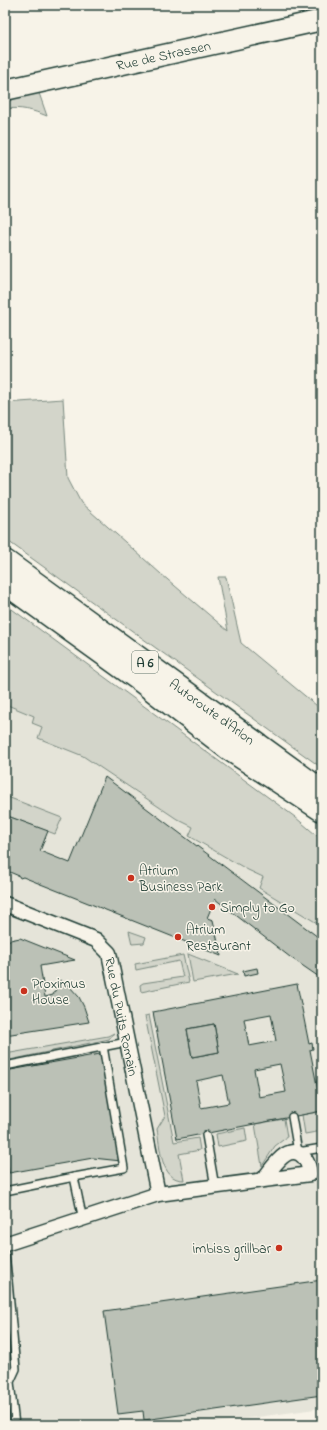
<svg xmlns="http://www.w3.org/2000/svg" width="327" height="1430" viewBox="0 0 327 1430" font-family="'Indie Flower',sans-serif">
	<rect width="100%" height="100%" fill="#f7f3e8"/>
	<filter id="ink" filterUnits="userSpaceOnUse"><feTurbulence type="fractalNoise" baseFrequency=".025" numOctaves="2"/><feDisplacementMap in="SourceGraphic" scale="8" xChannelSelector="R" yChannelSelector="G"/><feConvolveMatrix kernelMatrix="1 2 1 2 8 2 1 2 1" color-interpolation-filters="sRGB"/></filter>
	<g filter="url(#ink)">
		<polygon fill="#e5e4d9" points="5,704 34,716 42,727 38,738 83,756 177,819 193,827 189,837 248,870 263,877 259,888 322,926 322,1408 200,1425 5,1425"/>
		<g fill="#d3d5ca" stroke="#79897f">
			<path d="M34,91L39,93L47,116C32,110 21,107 5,109V96Z"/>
			<polygon points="63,399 68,478 81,503 161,574 228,631 218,577 226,577 241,643 322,710 322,768 5,539 5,403"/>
			<polygon points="5,604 295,817 322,840 322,926 259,888 263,877 248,870 189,836 193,827 177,819 83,756 38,738 42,727 32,723 34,716 5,704 7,696 5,696"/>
			<polygon points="5,796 62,818 55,834 5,815"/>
			<polygon points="129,931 146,937 144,943 132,944"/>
			<polygon points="188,954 238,974 193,982"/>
			<polygon points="183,955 189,982 141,992 140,985 143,983 183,977 179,961 136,970 135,964"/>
			<path d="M149,1015L174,1142L198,1138L200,1150L179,1154L184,1180C160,1181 160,1145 157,1129L165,1116L145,1016Z"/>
			<polygon points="114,1033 109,1039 5,1061 5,1054 108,1036"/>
			<polygon points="322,1095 322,1131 305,1134 302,1115 322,1111 319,1096"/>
			<polygon points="284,1119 287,1137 275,1146 262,1166 255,1124"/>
			<polygon points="245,1128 247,1141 218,1147 216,1134"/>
		</g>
		<g fill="#bbc1b6" stroke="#1f3d34" fill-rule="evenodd">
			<polygon points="105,777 322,940 322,979 290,957 215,899 207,918 213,920 221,956 23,877 20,878 19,876 5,870 5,815 48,831 40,851 70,863"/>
			<polygon points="20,938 75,960 40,966 45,997 53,995 60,980 70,987 79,997 84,1007 89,1022 5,1035 5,941"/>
			<polygon points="257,968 258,973 244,976 243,971"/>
			<path d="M297,984L309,1044L312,1043L313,1049L310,1050L322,1111L177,1139L153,1012ZM271,1014L276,1041L249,1046L244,1019ZM214,1024L219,1052L192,1057L187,1029ZM280,1064L286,1092L259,1097L254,1069ZM223,1075L229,1103L201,1108L196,1081Z"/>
			<polygon points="214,1024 219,1052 192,1057 187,1029"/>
			<polygon points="100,1054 121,1161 93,1158 9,1173 5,1152 5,1071"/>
			<polygon points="322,1280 322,1395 144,1420 143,1411 118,1414 104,1311"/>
			<polygon points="10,1323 13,1361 5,1362 5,1324"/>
		</g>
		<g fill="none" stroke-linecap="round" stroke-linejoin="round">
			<defs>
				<g id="lane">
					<polyline points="5,1066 127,1042"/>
					<polyline points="292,1117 298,1152 322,1148"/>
					<polyline points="206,1135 215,1187"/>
					<polyline points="74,1177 124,1168 103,1046"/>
					<polyline points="5,1191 74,1177 83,1220"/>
					<polyline points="5,1254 8,1281"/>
					<polyline points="5,1282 8,1281 16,1369 10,1382 15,1425"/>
				</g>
				<g id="street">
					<path id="s1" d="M5,904L96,940L109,953L158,1194"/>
					<path d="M5,1244L158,1194L310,1174C308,1156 295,1143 279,1160C273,1166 268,1173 263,1180"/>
				</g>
				<g id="secondary">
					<path id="s2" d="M5,90L322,20"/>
				</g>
				<g id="highway">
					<path id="s3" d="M5,561L322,791"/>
					<polyline points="5,583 141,681 229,749 322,810"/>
				</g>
			</defs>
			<use href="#lane" stroke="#1f3d34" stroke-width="10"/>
			<use href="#street" stroke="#1f3d34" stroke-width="17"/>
			<use href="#secondary" stroke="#1f3d34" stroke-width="23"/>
			<use href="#highway" stroke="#1f3d34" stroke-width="25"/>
			<use href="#lane" stroke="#f7f3e8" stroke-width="7"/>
			<use href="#street" stroke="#f7f3e8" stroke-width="14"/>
			<use href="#secondary" stroke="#f7f3e8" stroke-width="20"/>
			<use href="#highway" stroke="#f7f3e8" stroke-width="22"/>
		</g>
	</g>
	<g fill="#c8321e" stroke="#f7f3e8" stroke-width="1.5">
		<circle cx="131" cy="878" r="4"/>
		<circle cx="212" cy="907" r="4"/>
		<circle cx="178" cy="937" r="4"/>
		<circle cx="24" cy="991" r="4"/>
		<circle cx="279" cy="1248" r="4"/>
	</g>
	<g text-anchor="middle" stroke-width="3" stroke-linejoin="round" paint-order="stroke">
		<rect fill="#f7f3e8" stroke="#60746a" stroke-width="1" x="132" y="651" width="26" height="22" rx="3"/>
		<g font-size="13" font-weight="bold" fill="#1f3d34">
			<text x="145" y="667">A 6</text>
		</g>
		<g font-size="14" fill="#1f3d34" stroke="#f7f3e8">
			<text dy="5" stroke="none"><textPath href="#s2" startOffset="162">Rue de Strassen</textPath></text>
			<text dy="5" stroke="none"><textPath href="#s3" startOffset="256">Autoroute d'Arlon</textPath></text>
			<text dy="5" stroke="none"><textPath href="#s1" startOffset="181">Rue du Puits Romain</textPath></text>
		</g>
		<g font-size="14" fill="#1f3d34" stroke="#f7f3e8" text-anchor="start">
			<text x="139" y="875">Atrium<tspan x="139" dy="16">Business Park</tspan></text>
			<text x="220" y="912">Simply to Go</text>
			<text x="186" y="934">Atrium<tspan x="186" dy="16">Restaurant</tspan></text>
			<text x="32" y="988">Proximus<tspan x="32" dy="16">House</tspan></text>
			<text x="271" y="1253" text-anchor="end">imbiss grillbar</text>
		</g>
	</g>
	<rect width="327" height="1430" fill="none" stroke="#f7f3e8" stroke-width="20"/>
	<rect x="10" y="10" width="307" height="1410" fill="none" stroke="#1f3d34" stroke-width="1.5" filter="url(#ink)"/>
</svg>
